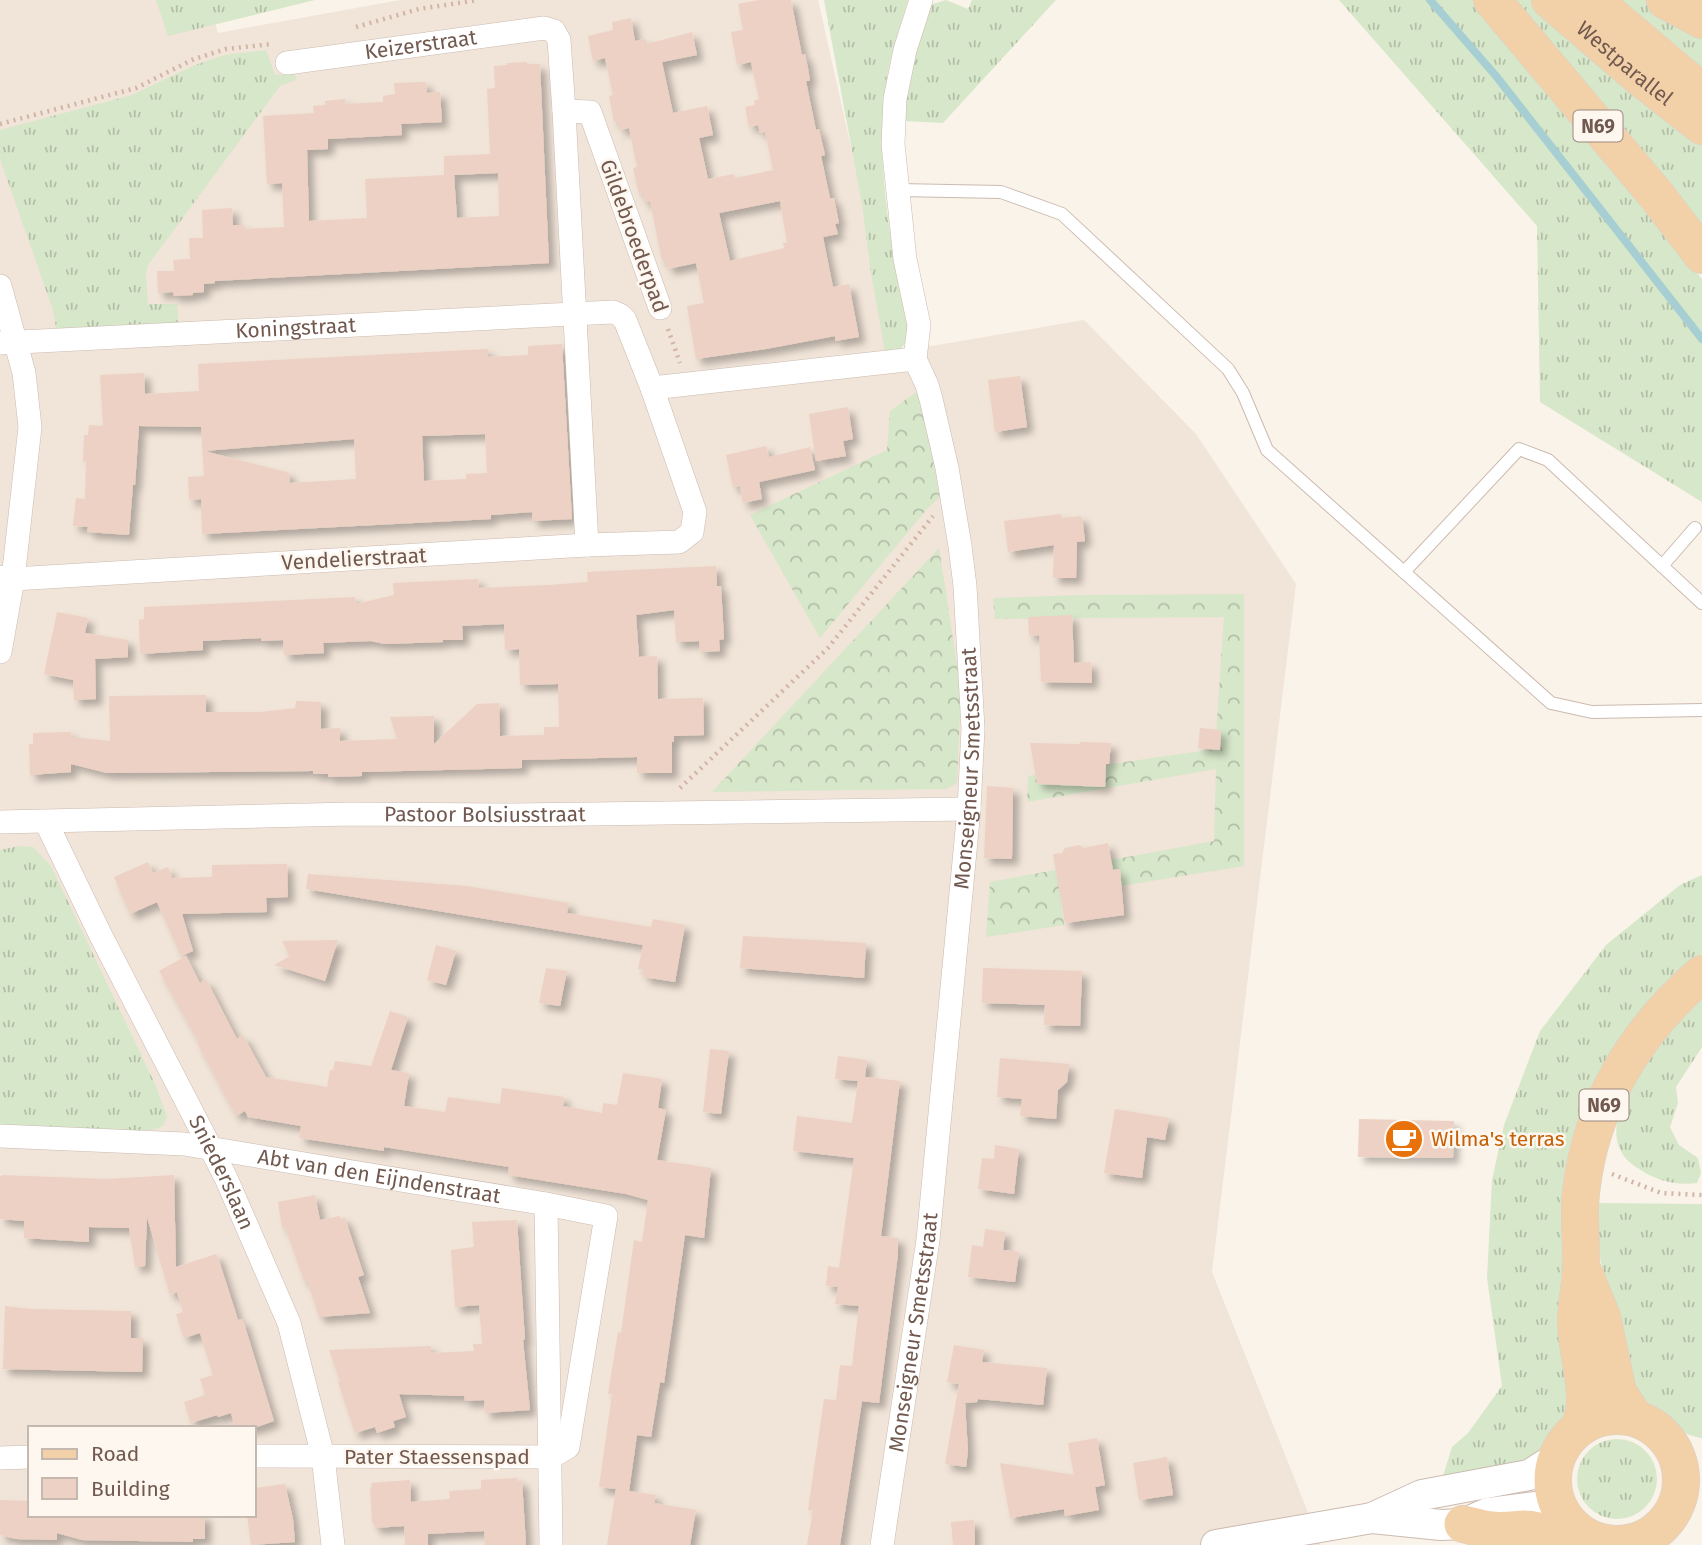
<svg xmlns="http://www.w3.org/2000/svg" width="1702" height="1545" viewBox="0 0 1702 1545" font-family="'Fira Sans',sans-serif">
	<defs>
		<pattern id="grass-tufts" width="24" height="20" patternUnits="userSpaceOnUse" patternTransform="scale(1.75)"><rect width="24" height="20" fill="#d7e7c9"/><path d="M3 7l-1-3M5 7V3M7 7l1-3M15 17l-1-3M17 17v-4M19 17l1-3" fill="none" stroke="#b3bea6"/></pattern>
		<pattern id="forest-crowns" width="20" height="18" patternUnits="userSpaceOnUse" patternTransform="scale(1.75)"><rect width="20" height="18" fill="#d7e7c9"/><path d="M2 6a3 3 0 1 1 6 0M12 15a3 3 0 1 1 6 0" fill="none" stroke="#b3bea6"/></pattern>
		<filter id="shadow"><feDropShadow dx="6" dy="6" stdDeviation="3.5" flood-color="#0004"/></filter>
	</defs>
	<rect width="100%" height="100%" fill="#faf3e9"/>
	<path fill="#f1e4d8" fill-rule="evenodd" d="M0,0H208L218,33L400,0H818L897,352L1084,320L1196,434L1296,584L1212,1272L1321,1545H0ZM30,1428H254V1515H30Z"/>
	<g fill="url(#grass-tufts)">
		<polygon points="156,0 315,0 168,36"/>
		<path d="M824,0H908C900,27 890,55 886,83C874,165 893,257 910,337L896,355L886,357L871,273L862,204Z"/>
		<polygon points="946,0 968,9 972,0 1056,0 943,123 903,121 911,69 927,11 933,4"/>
		<polygon points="1339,0 1479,0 1702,279 1702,502 1540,402 1537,226"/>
		<polygon points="1502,0 1539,0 1702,134 1702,234"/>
		<polygon points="1605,0 1649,0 1702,29 1702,80"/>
		<polygon points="266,50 275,75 295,73 296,80 280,86 148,265 146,273 148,304 177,304 179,327 57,333 53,310 0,159 0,130 132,95 195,65 225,55"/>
		<polygon points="19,846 33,847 51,866 155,1084 167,1117 163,1126 151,1130 23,1132 0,1129 0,850"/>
		<path d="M1702,875V954C1630,1005 1575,1091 1564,1179C1560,1209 1563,1239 1564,1269C1565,1319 1566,1368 1567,1418L1538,1455L1527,1461L1441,1482L1452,1447L1468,1433L1502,1386L1487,1278L1492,1180L1504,1125L1540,1031L1606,945L1680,885Z"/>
		<path d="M1702,997V1047L1676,1087L1678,1103L1670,1127L1679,1145L1698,1158L1701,1173L1697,1183C1675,1186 1654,1180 1636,1167C1575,1127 1672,1030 1702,997Z"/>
		<path d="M1597,1203L1702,1204V1438C1678,1435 1655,1413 1638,1397C1619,1333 1594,1270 1597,1203Z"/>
		<circle cx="1617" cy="1479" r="40"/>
	</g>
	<g fill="url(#forest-crowns)">
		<polygon points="919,390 940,497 926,510 820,638 750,515 887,450 890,411"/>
		<polygon points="939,548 961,691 957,783 946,789 712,792"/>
		<polygon points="1244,594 1244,866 1060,896 1064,925 986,937 990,882 1214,841 1216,769 1027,802 1028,776 1215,749 1224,617 995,619 993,598 1081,595"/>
	</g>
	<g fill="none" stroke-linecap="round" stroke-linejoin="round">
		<polyline stroke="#a7cfd3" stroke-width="8" points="1430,0 1496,76 1702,339"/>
	</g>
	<g fill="#edd1c4" fill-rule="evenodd" filter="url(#shadow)">
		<path d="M759,0H791L802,55L805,54L808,68L810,81H806L808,91L816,130L819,129L825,155L821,156L830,198H834L839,223L835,224L838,234L823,237L833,287L849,284L859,337L835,341V336L766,349L696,359L687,306L704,303L696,263L668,269L666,260L662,261L650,201L644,202L643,193L639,194L633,168L637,167L629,128L620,130L618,121L614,122L609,96L613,95L605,58L593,61L588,36L613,30L612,22L631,18L635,41L646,39L647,44L692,32L697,55L662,62L673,113L707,106L713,135L699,138L708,179L734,174L735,178L773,170L765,132L760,133L758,125L749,127L745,107L755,105L754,101L759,99L751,62L737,65L731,32L743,30L738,4ZM780,201L787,243H783L784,248L730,261L719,213Z"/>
		<path d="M527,62V64H540L549,263L215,281V283L204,284V292L193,293V295L174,296L173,292L158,293L157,271H174L173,260L190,259L189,238H203L202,210L232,208L233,225H244V229L284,227L282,183L267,184L263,116L314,113L313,106L325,105V101L345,99V104L383,102V96L395,94L394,83L426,82L427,93L440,92L442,122L401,124L402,135L328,139V149L307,150L309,221L367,218L365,179L444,175V156L490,154L487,89L495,88L494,66L507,65V63ZM498,173L499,216L457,218L454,175Z"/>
		<path d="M562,344L572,519L532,521V512L491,515V519L202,534L201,499L189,500L188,477L204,476L201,427L139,426L135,485H133L129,535L87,532L88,527L73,526L76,498L85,499L86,461H83L84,435H88L89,425L103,426L100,375L144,373L145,394L199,391L198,364L488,349V357L528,355V346ZM485,434L487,473L466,474V479L424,481L422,436ZM354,439L356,479L290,483L289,473L204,451Z"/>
		<polygon points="1020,376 1027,427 995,432 988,380"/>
		<polygon points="848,407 853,439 843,441 846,456 816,461 809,414"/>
		<polygon points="766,446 769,457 810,447 815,470 759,482 762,499 743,503 740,486 733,487 726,455"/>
		<polygon points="1061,514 1061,518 1081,516 1083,524 1085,541 1077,542 1076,578 1053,578 1054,545 1008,552 1004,521"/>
		<polygon points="716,566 717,586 721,586 724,639 719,640 720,651 700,652 699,641 676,642 674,610 636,615 639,657 657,656 658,699 703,698 704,735 674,736 674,742 672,742 672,773 637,773 637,757 522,760 522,768 362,772 362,776 328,777 328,774 313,774 313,771 107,773 71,764 71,772 30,775 29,744 33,744 33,733 71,732 71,737 110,741 109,696 206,695 206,712 260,712 295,708 296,701 321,702 321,729 340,728 340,741 397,739 390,717 434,716 434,744 477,704 499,703 500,736 544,735 544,727 559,727 558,684 520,685 519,649 505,650 504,624 462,626 463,640 443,640 443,642 385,644 370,641 323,643 324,653 284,655 283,640 261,641 261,638 203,641 203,650 140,654 139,620 144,619 144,607 355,597 356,604 394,595 393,583 478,579 479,588 549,585 588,582 587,572"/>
		<polygon points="57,612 88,618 85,633 128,640 128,657 95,659 96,699 74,700 73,680 44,674"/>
		<polygon points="1072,615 1074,663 1091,662 1092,683 1041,682 1039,635 1029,636 1028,617"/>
		<polygon points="1200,728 1221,730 1220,750 1198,748"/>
		<polygon points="1080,742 1111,743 1109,764 1106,764 1105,787 1037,784 1030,743 1080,744"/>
		<polygon points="987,786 1013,788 1012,859 984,858"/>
		<polygon points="1108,843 1113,870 1120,869 1124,915 1065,923 1053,854 1062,853 1065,848 1079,845 1084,848"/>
		<polygon points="148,862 153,873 168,867 172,878 212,877 212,865 287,864 288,897 266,898 267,912 182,914 193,951 181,956 157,902 130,914 114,877"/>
		<polygon points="308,874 467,886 569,903 567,913 651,927 653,919 685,925 675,982 643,977 644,970 638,969 643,945 306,889"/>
		<polygon points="743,936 866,943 864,978 740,968"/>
		<polygon points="338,940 325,981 274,965 290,956 282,941"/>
		<polygon points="436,945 456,951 446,985 427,980"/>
		<polygon points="186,956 200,983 206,979 237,1039 243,1035 266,1077 327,1087 330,1070 333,1070 335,1061 371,1066 390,1011 408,1017 391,1070 409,1073 404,1106 445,1112 448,1097 500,1104 502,1088 564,1097 563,1106 602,1113 603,1103 617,1105 623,1073 662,1079 658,1108 666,1110 657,1160 711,1168 704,1238 685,1235 664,1383 660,1382 651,1437 637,1435 629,1491 656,1495 654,1503 696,1510 690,1545 607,1545 616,1489 599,1487 612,1394 608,1394 618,1332 621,1333 634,1240 642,1242 648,1200 626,1194 508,1175 509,1167 384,1147 384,1151 299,1138 301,1126 248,1117 245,1111 236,1116 197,1043 199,1043 159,971"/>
		<polygon points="546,968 567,971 560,1006 539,1003"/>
		<polygon points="983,968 1082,971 1080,1026 1044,1025 1045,1005 982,1003"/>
		<polygon points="710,1049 729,1051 721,1114 703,1112"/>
		<polygon points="838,1056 867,1060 865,1077 900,1081 881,1236 898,1238 898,1254 879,1403 862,1401 840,1545 807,1545 813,1510 808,1510 824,1399 836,1400 840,1365 852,1366 859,1306 835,1304 838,1287 826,1286 828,1266 839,1268 854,1158 793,1151 797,1116 852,1123 858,1081 835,1079"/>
		<polygon points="1000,1058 1069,1064 1067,1082 1058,1090 1056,1119 1020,1116 1022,1099 997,1097"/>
		<polygon points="1115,1109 1169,1118 1165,1140 1147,1137 1142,1178 1104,1173"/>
		<polygon points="1359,1119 1454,1121 1453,1158 1358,1157"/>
		<polygon points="995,1145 1019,1149 1014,1194 978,1189 982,1158 994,1159"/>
		<polygon points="2,1175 107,1179 174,1175 176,1267 216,1254 218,1257 238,1320 242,1319 244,1323 274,1421 254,1428 235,1428 231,1413 218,1417 217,1415 191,1423 184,1402 205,1395 200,1379 213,1375 200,1333 184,1338 176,1314 183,1312 177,1292 170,1295 147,1217 145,1266 135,1267 129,1228 89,1227 89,1242 24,1238 24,1221 0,1219 0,1177"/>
		<polygon points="315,1195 320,1220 340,1216 340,1219 345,1218 364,1275 358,1277 370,1313 319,1317 307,1280 304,1281 285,1227 282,1228 278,1202"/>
		<polygon points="517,1220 525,1339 523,1340 530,1410 485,1413 484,1400 465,1401 464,1396 399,1394 406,1417 393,1421 395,1427 377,1433 375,1427 355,1433 338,1382 340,1381 329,1350 431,1346 431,1353 474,1351 473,1344 482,1344 479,1305 455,1307 451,1250 474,1247 472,1222"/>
		<polygon points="985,1229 1005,1232 1003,1250 1019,1252 1015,1282 968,1277 972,1245 983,1247"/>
		<polygon points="5,1306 32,1309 131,1311 131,1338 143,1338 142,1372 3,1369"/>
		<polygon points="954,1345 984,1350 982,1362 1047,1368 1043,1405 978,1399 977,1402 965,1403 968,1451 966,1467 945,1464 959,1384 947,1382"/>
		<polygon points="1097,1438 1105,1485 1095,1487 1099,1510 1065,1516 1064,1509 1010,1518 1000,1463 1074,1475 1068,1443"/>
		<polygon points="1167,1457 1173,1495 1139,1500 1133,1463"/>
		<polygon points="517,1478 517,1481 522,1481 526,1545 485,1545 484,1531 428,1534 428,1545 405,1545 404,1526 375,1528 374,1523 372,1523 370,1487 372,1488 371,1483 410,1480 411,1502 450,1499 449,1491 481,1489 481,1480"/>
		<polygon points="285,1484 293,1519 295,1542 251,1545 247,1515 254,1515 254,1488"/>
		<polygon points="0,1500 30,1501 30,1515 205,1515 205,1539 193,1539 193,1542 82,1540 57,1533 57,1540 16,1539 0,1535"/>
		<polygon points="974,1520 975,1545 953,1545 951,1522"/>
	</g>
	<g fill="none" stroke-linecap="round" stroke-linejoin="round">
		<defs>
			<g id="service">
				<polyline points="898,190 1001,192 1062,214 1228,369 1243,393 1267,450 1551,703 1592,712 1702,710"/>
				<polyline points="1662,566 1695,528"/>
				<polyline points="1404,572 1519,449 1548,460 1702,603"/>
			</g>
			<g id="minor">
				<path id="s1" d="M287,63L544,28L554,31L559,40L564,111L587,545"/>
				<polyline points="564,111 590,112 660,308"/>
				<polyline points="0,286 24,373 30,427 13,579 0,652"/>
				<path id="s2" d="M0,343L613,312L620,315L625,320L652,388L695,512L692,532L679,542L587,545L13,579L0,577"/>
				<polyline points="652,388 915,359"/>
				<path id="s3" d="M0,822L350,814L513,815L969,809"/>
				<path id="s4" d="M46,822L100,934L226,1178L289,1323L323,1456L333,1545"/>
				<path id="s5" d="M0,1136L184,1144L546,1204L606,1216L568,1447L551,1457L254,1456"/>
				<polyline points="546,1204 551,1545"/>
				<polyline points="0,1458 30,1457"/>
				<path id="s6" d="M882,1545L928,1240L969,809L973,729L965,586L960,546L947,468L931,399L927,385L915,359L919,325L905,259L893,144L895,99L905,50L921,0"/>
			</g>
			<g id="tertiary">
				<polyline points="1372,1518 1422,1495 1529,1475 1556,1458"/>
				<polyline points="1216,1545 1372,1518 1441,1525 1463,1524 1488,1513 1534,1507 1552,1510 1562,1514"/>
			</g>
			<g id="primary">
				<polyline points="1492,0 1657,196 1702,255"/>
				<path id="s7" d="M1550,0L1642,79L1702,126"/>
				<polyline points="1593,0 1702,92"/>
				<polyline points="1665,0 1702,20"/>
				<polyline points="1584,1273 1602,1317 1618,1392 1634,1417"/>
				<circle cx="1617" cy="1480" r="64"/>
				<path d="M1580,1426C1593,1393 1576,1355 1576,1321C1576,1303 1581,1285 1581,1267C1582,1242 1578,1218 1581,1193C1590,1105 1636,1031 1702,974"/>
				<path d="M1463,1524C1472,1526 1482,1529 1491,1530C1523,1533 1529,1519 1558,1545"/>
			</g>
		</defs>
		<use href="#service" stroke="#ccbab0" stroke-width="14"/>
		<use href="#minor" stroke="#ccbab0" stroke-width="24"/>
		<use href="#tertiary" stroke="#ccbab0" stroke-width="32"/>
		<use href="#primary" stroke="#d8d1ce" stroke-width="38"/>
		<g stroke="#d2b4a7" stroke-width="4.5" stroke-dasharray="2 5" stroke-linecap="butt">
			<polyline points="356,27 419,9 478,0"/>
			<polyline points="0,124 136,88 194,59 226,49 272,44"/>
			<polyline points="668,329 680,363"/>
			<polyline points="680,788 828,648 933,516"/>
			<polyline points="1612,1174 1661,1193 1702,1195"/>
		</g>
		<use href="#service" stroke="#fff" stroke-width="12"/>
		<use href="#minor" stroke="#fff" stroke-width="23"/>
		<use href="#tertiary" stroke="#fff" stroke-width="30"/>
		<use href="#primary" stroke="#f2d1a9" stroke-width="37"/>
	</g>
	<defs>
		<symbol id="cafe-disc" viewBox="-11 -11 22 22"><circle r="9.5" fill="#e8710a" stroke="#fdf7ef"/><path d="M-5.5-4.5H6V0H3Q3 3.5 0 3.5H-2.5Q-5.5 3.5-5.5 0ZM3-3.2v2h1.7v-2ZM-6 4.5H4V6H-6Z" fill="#fff"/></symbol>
	</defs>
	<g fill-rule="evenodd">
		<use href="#cafe-disc" x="1382" y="1117" width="44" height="44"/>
	</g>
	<g text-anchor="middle" stroke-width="5" stroke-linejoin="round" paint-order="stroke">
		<g fill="#fdf7ef" stroke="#9c887f" stroke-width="2">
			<rect x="1573.5" y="110.5" width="49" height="31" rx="5"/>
			<rect x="1579.5" y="1089.5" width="49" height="31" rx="5"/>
		</g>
		<g font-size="19" font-weight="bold" fill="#72594f">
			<text x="1598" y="133">N69</text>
			<text x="1604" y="1112">N69</text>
		</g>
		<g font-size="21" fill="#72594f" stroke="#fdf7ef">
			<text dy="7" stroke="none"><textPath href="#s1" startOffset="135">Keizerstraat</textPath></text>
			<text dy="7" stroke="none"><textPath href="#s7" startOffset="98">Westparallel</textPath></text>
			<text transform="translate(634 236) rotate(70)" y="7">Gildebroederpad</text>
			<text dy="7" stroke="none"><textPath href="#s2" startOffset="296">Koningstraat</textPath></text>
			<text transform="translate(354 559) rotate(-3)" y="7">Vendelierstraat</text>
			<text dy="7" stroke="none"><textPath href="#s6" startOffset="782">Monseigneur Smetsstraat</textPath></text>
			<text dy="7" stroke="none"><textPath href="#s3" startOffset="485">Pastoor Bolsiusstraat</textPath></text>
			<text dy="7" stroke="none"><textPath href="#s4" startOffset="392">Sniederslaan</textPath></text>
			<text dy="7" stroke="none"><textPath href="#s5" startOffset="382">Abt van den Eijndenstraat</textPath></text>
			<text dy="7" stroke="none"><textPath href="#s6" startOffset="215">Monseigneur Smetsstraat</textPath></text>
			<text x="437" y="1464">Pater Staessenspad</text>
		</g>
		<g font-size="21" fill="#c56008" stroke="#fdf7ef" text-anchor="start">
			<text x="1431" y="1146">Wilma's terras</text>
		</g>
	</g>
	<rect x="28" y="1426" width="228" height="91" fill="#fdf7ef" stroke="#c5b8af" stroke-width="2"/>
	<rect x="42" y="1449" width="35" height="10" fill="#f2d1a9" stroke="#c5b8af" stroke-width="2"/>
	<text x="91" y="1461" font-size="21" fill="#72594f">Road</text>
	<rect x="42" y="1478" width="35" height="21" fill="#edd1c4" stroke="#c5b8af" stroke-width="2"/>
	<text x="91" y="1496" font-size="21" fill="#72594f">Building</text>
</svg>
